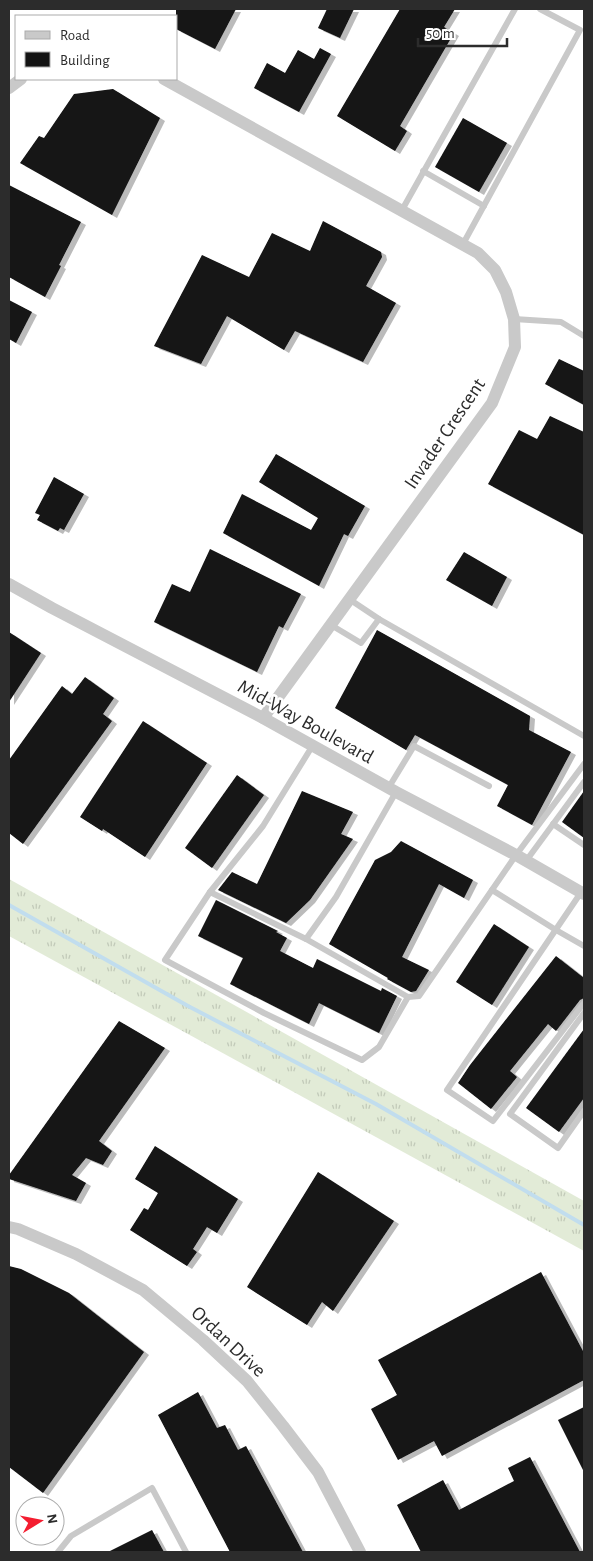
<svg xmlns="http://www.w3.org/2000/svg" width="593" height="1561" viewBox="0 0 593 1561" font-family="'Alegreya Sans',sans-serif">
	<defs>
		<pattern id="grass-tufts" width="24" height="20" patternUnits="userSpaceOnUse" patternTransform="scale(1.25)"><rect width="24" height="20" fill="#e2ebd7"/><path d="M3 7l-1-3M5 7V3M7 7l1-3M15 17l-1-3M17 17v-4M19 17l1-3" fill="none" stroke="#c2cab9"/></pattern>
		<filter id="shadow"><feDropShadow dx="5" dy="3" stdDeviation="0" flood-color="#0004"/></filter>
	</defs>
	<rect width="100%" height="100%" fill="#fff"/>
	<polygon fill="url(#grass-tufts)" points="9,879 584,1201 584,1251 9,936"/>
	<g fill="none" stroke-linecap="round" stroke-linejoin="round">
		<polyline stroke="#c1ddee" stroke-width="4" points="9,905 188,1006 376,1104 584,1225"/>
	</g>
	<g fill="#131313" filter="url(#shadow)">
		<polygon points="176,9 236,9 215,49 176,29"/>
		<polygon points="327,9 354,9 340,38 318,28"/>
		<polygon points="400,9 455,9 444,27 454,33 400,126 407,131 395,151 337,116"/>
		<polygon points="320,48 331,54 299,112 254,88 267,63 285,73 298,50 314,59"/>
		<polygon points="113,89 160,118 112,215 20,163 39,136 44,138 74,94"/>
		<polygon points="463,118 507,143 479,192 435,167"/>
		<polygon points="9,185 81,222 59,265 61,266 45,297 9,277"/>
		<polygon points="323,221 381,252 382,257 366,286 396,303 363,362 295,331 284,350 227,316 201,364 154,346 202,255 249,277 272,233 310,251"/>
		<polygon points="9,300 32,312 16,343 9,339"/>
		<polygon points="559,359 584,371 584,405 545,384"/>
		<polygon points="550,416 584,432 584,535 488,484 519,430 537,439"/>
		<polygon points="276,454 365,506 348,536 344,534 319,586 223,533 242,494 311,530 318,518 259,482"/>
		<polygon points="54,477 84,494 64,530 60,528 58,531 37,520 40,515 35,513"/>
		<polygon points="210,549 301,594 283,628 279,626 257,672 154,622 172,584 190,592"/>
		<polygon points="464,552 507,577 492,606 446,580"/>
		<polygon points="377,630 530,716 529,730 571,752 532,825 497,806 508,785 415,735 406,750 335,708"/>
		<polygon points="9,632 41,653 9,702"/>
		<polygon points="85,677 114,698 103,714 112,721 23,844 9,833 9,760 62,686 72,694"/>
		<polygon points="143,721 207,763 145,857 103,829 102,831 80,817"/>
		<polygon points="237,775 264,795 212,868 185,848"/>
		<polygon points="302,791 353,812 341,834 353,839 310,900 286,923 218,890 232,872 257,884"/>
		<polygon points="584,791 584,838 562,822"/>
		<polygon points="401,841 473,880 464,898 439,884 402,957 429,970 416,991 411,992 387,979 388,978 329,944 375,860 391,852"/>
		<polygon points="216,900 278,931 276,932 287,938 280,951 313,968 317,959 381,991 382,988 397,996 379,1033 319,1003 309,1024 230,984 243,958 198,936"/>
		<polygon points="494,924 529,947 492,1005 456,982"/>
		<polygon points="556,956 584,978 584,998 580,1000 556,1031 548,1024 510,1071 517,1077 491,1109 458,1083 470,1065"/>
		<polygon points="119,1021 165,1048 99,1141 112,1151 103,1165 86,1158 72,1175 86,1183 76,1201 9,1179 9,1175"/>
		<polygon points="584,1029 584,1098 559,1132 526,1108"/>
		<polygon points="155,1146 238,1199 217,1233 207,1227 193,1249 197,1252 187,1266 130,1230 144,1208 148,1210 158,1193 135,1179"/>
		<polygon points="318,1172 394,1221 333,1311 322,1302 307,1325 247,1287"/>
		<polygon points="9,1266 21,1269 69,1293 144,1352 43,1493 9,1467"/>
		<polygon points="541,1272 584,1353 584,1380 442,1456 434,1441 398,1460 371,1409 397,1395 378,1360"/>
		<polygon points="198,1392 217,1428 225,1425 238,1450 246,1446 303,1552 230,1552 158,1415"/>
		<polygon points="584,1407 584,1472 558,1420"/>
		<polygon points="530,1457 580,1552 421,1552 397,1505 443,1480 459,1510 514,1481 508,1468"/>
		<polygon points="152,1530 164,1552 108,1552"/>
	</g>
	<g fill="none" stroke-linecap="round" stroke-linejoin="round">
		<g stroke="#c9c9c9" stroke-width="6">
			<polyline points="423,171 484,206"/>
			<polyline points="402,210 515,9"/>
			<polyline points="463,244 580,30 540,9"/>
			<polyline points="514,319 561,322 584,336"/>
			<polyline points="379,619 584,736"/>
			<polyline points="331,625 361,643 379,619 349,599"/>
			<polyline points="313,745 263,826 210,892 306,939 336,897 396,792"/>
			<polyline points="389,787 414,746 489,786"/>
			<polyline points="553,824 584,845"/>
			<polyline points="526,861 584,782"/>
			<polyline points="492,890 556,930 584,946"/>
			<polyline points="582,891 447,1090 493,1121 584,1003"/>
			<polyline points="210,892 165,960 264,1013 362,1060 379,1047 408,997 306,939"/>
			<polyline points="408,997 419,996 516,855 584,764"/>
			<polyline points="584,1013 510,1114 558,1148 584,1111"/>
			<polyline points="58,1552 71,1536 152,1488 186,1552"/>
		</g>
		<g stroke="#c9c9c9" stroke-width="12">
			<polyline points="164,79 478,253 495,270 506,292 514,319 515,347 492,403 263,718"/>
			<polyline points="9,88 21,79"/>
			<polyline points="9,584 52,608 263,718 396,792 516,855 584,894"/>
			<polyline points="9,1227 18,1229 76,1254 143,1290 203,1340 247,1381 283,1426 318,1472 360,1552"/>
		</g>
	</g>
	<g text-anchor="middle" stroke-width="5" stroke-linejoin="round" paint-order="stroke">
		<g font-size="20" fill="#2c2c2c" stroke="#fff">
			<text transform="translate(444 433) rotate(-56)" y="7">Invader Crescent</text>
			<text transform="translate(306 721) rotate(29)" y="7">Mid-Way Boulevard</text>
			<text transform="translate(229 1341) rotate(43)" y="7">Ordan Drive</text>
		</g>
	</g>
	<rect width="593" height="1561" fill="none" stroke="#2c2c2c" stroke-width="20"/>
	<rect x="15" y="15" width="162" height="65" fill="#ffffff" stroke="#ababab"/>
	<rect x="25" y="31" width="25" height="8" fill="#c9c9c9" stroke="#ababab"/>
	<text x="60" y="40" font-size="15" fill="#2c2c2c">Road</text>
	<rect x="25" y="52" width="25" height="15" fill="#131313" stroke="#ababab"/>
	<text x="60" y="65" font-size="15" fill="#2c2c2c">Building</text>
	<g transform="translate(40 1521) rotate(80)"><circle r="24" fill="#ffffff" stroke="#ababab"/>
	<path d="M0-4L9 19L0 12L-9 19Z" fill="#f41d30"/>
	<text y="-8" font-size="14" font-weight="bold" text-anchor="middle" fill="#2c2c2c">N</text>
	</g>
	<path d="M418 38v8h89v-8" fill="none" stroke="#2c2c2c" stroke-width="2.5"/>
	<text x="426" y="38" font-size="15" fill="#2c2c2c" stroke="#ffffff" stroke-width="4" paint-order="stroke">50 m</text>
</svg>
